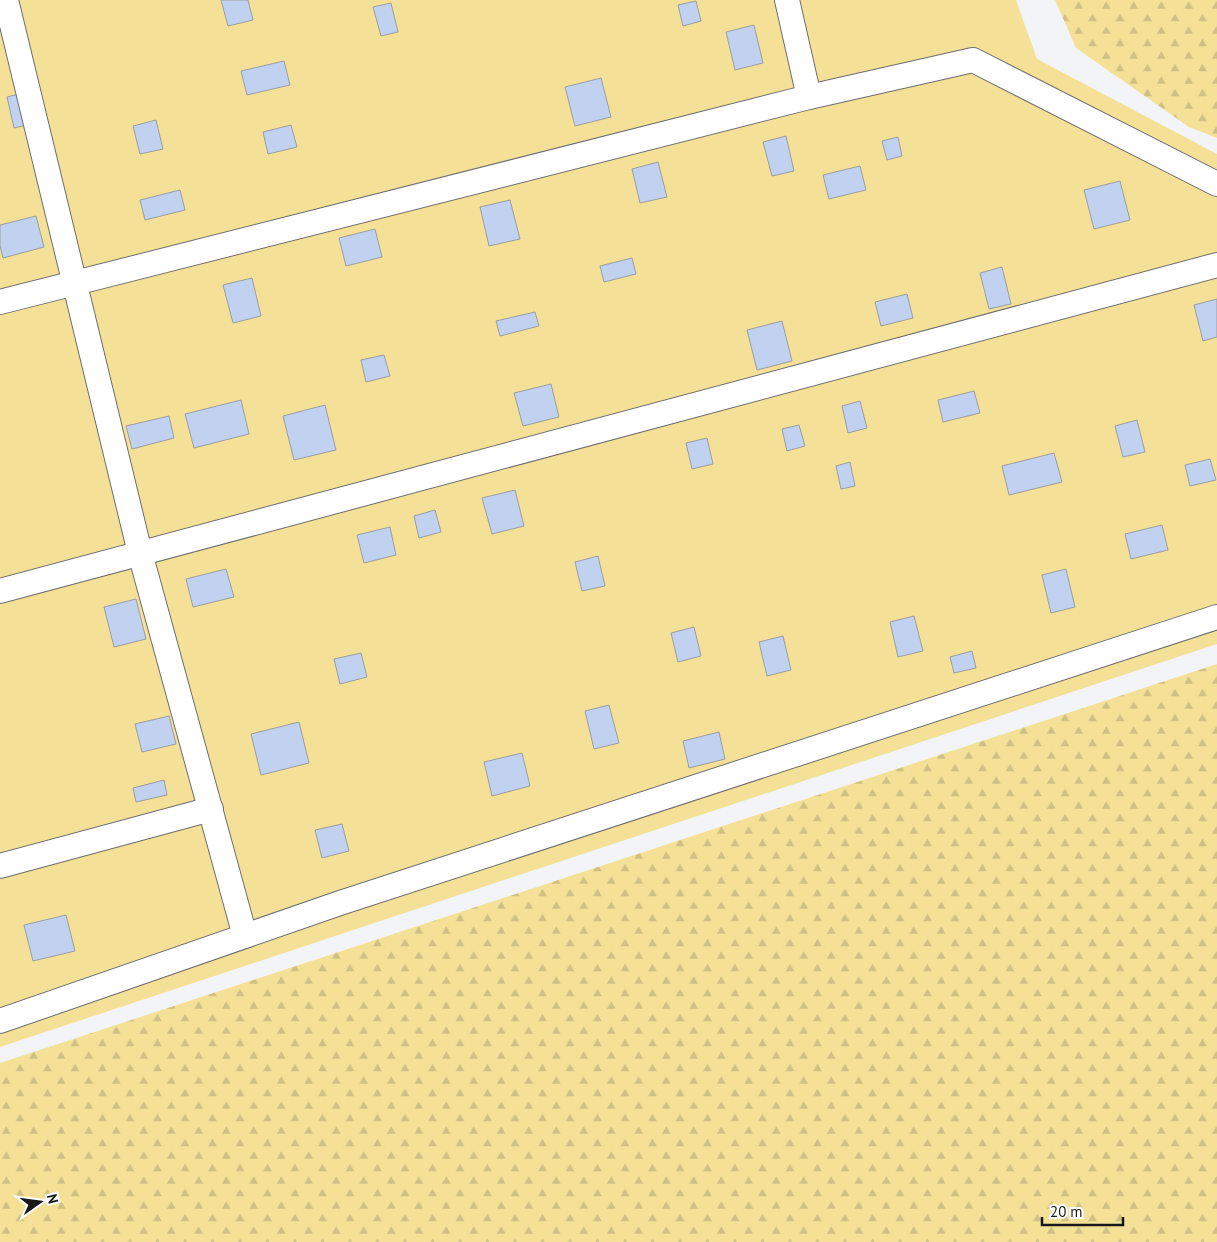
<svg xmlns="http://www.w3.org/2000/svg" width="1217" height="1242" viewBox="0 0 1217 1242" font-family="'PT Sans',sans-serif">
	<defs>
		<pattern id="forest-firs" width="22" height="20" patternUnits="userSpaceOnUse" patternTransform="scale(1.25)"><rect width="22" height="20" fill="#f4e197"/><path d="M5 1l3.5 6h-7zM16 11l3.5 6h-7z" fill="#d0c082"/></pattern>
	</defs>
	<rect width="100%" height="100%" fill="#f2f4f8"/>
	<polygon fill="#f4e197" points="0,0 1016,0 1037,59 1217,154 1217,644 0,1047"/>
	<g fill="url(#forest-firs)">
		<polygon points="1055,0 1217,0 1217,138 1189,127 1076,48"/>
		<polygon points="1217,664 1217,1242 0,1242 0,1063"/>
	</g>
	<g fill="#c1d1f0" stroke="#9b9da1">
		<polygon points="221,0 248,0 253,20 228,26"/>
		<polygon points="696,1 701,21 683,26 678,5"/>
		<polygon points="391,3 398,32 381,36 373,7"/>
		<polygon points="754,25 763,63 735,70 726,32"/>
		<polygon points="284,61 290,85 247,95 241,71"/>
		<polygon points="601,78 611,117 575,126 565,87"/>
		<polygon points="23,93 31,124 14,128 7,97"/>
		<polygon points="156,120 163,149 140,154 133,126"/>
		<polygon points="291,125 297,147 268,154 263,132"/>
		<polygon points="786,136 794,171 772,176 763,142"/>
		<polygon points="898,137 902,156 887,160 882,141"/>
		<polygon points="658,162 667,197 640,203 632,169"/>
		<polygon points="860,166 866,190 829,199 823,175"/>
		<polygon points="1120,181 1130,220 1094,229 1084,190"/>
		<polygon points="180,190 185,210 145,220 140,200"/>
		<polygon points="510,200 520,239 489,246 480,207"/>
		<polygon points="36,216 44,247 3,258 0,246 0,225"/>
		<polygon points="375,229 382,257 346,266 339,238"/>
		<polygon points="632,258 636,274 604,282 600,266"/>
		<polygon points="1002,267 1011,304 989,309 980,273"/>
		<polygon points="252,278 261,316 233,323 223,285"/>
		<polygon points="907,294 913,318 881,326 875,302"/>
		<polygon points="1217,299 1217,337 1203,341 1194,305"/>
		<polygon points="535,312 539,326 500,336 496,321"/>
		<polygon points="782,321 792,361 757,370 747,330"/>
		<polygon points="384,355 390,376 366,382 361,360"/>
		<polygon points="551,384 559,417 523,426 514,393"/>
		<polygon points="974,391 980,413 943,422 938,400"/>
		<polygon points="241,400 249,434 194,448 185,414"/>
		<polygon points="860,401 867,428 848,433 842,406"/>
		<polygon points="325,405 336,450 294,460 283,416"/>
		<polygon points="169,416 174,438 132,449 126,426"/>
		<polygon points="1137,420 1145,452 1123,457 1115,426"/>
		<polygon points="799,425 805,446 787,451 782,429"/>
		<polygon points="707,438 713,464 692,469 686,443"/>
		<polygon points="1054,453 1062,482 1009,495 1002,466"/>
		<polygon points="1210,459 1216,480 1190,486 1185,465"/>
		<polygon points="850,462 855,486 841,489 836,466"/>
		<polygon points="515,490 524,526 492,534 482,498"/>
		<polygon points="435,510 441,532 419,538 414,516"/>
		<polygon points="1162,525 1168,550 1131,559 1125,534"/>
		<polygon points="390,527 396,555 364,563 357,535"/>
		<polygon points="598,556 605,586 582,591 575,562"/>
		<polygon points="226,569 234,597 193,607 186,579"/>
		<polygon points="1066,569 1075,607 1051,613 1042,575"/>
		<polygon points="136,599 146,639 114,647 104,607"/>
		<polygon points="914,616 923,651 898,657 890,622"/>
		<polygon points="694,627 701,656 678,662 671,633"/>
		<polygon points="783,636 791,670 767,676 759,642"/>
		<polygon points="972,651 976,668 954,673 950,657"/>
		<polygon points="361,653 367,677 340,684 334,659"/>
		<polygon points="609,705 619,743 594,749 585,711"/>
		<polygon points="169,716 176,744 142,752 135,724"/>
		<polygon points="299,722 309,763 261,775 251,734"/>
		<polygon points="719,732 725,759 689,768 683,741"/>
		<polygon points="522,753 530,786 492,796 484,762"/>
		<polygon points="164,780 167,795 136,802 133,788"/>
		<polygon points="342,824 349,851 322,858 315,830"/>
		<polygon points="66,915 75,951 33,961 24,925"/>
	</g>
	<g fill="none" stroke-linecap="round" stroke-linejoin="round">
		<defs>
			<g id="minor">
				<polyline points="6,0 140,553 245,936"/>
				<polyline points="787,0 809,97"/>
				<polyline points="0,302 809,97 973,60 1217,184"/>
				<polyline points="0,591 1217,265"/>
				<polyline points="0,866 211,809"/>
				<polyline points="0,1021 340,903 1217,617"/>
			</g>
		</defs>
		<use href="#minor" stroke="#6d6e72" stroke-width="26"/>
		<use href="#minor" stroke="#fff" stroke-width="24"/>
	</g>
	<g transform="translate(40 1202) rotate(76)" stroke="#ffffff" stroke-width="4" paint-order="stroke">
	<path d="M0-4L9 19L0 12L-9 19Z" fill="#18181a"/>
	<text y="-8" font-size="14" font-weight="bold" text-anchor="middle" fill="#18181a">N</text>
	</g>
	<path d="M1042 1217v8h81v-8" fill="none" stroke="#18181a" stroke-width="2.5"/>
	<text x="1050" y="1217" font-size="15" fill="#18181a" stroke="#ffffff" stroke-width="4" paint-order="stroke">20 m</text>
</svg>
